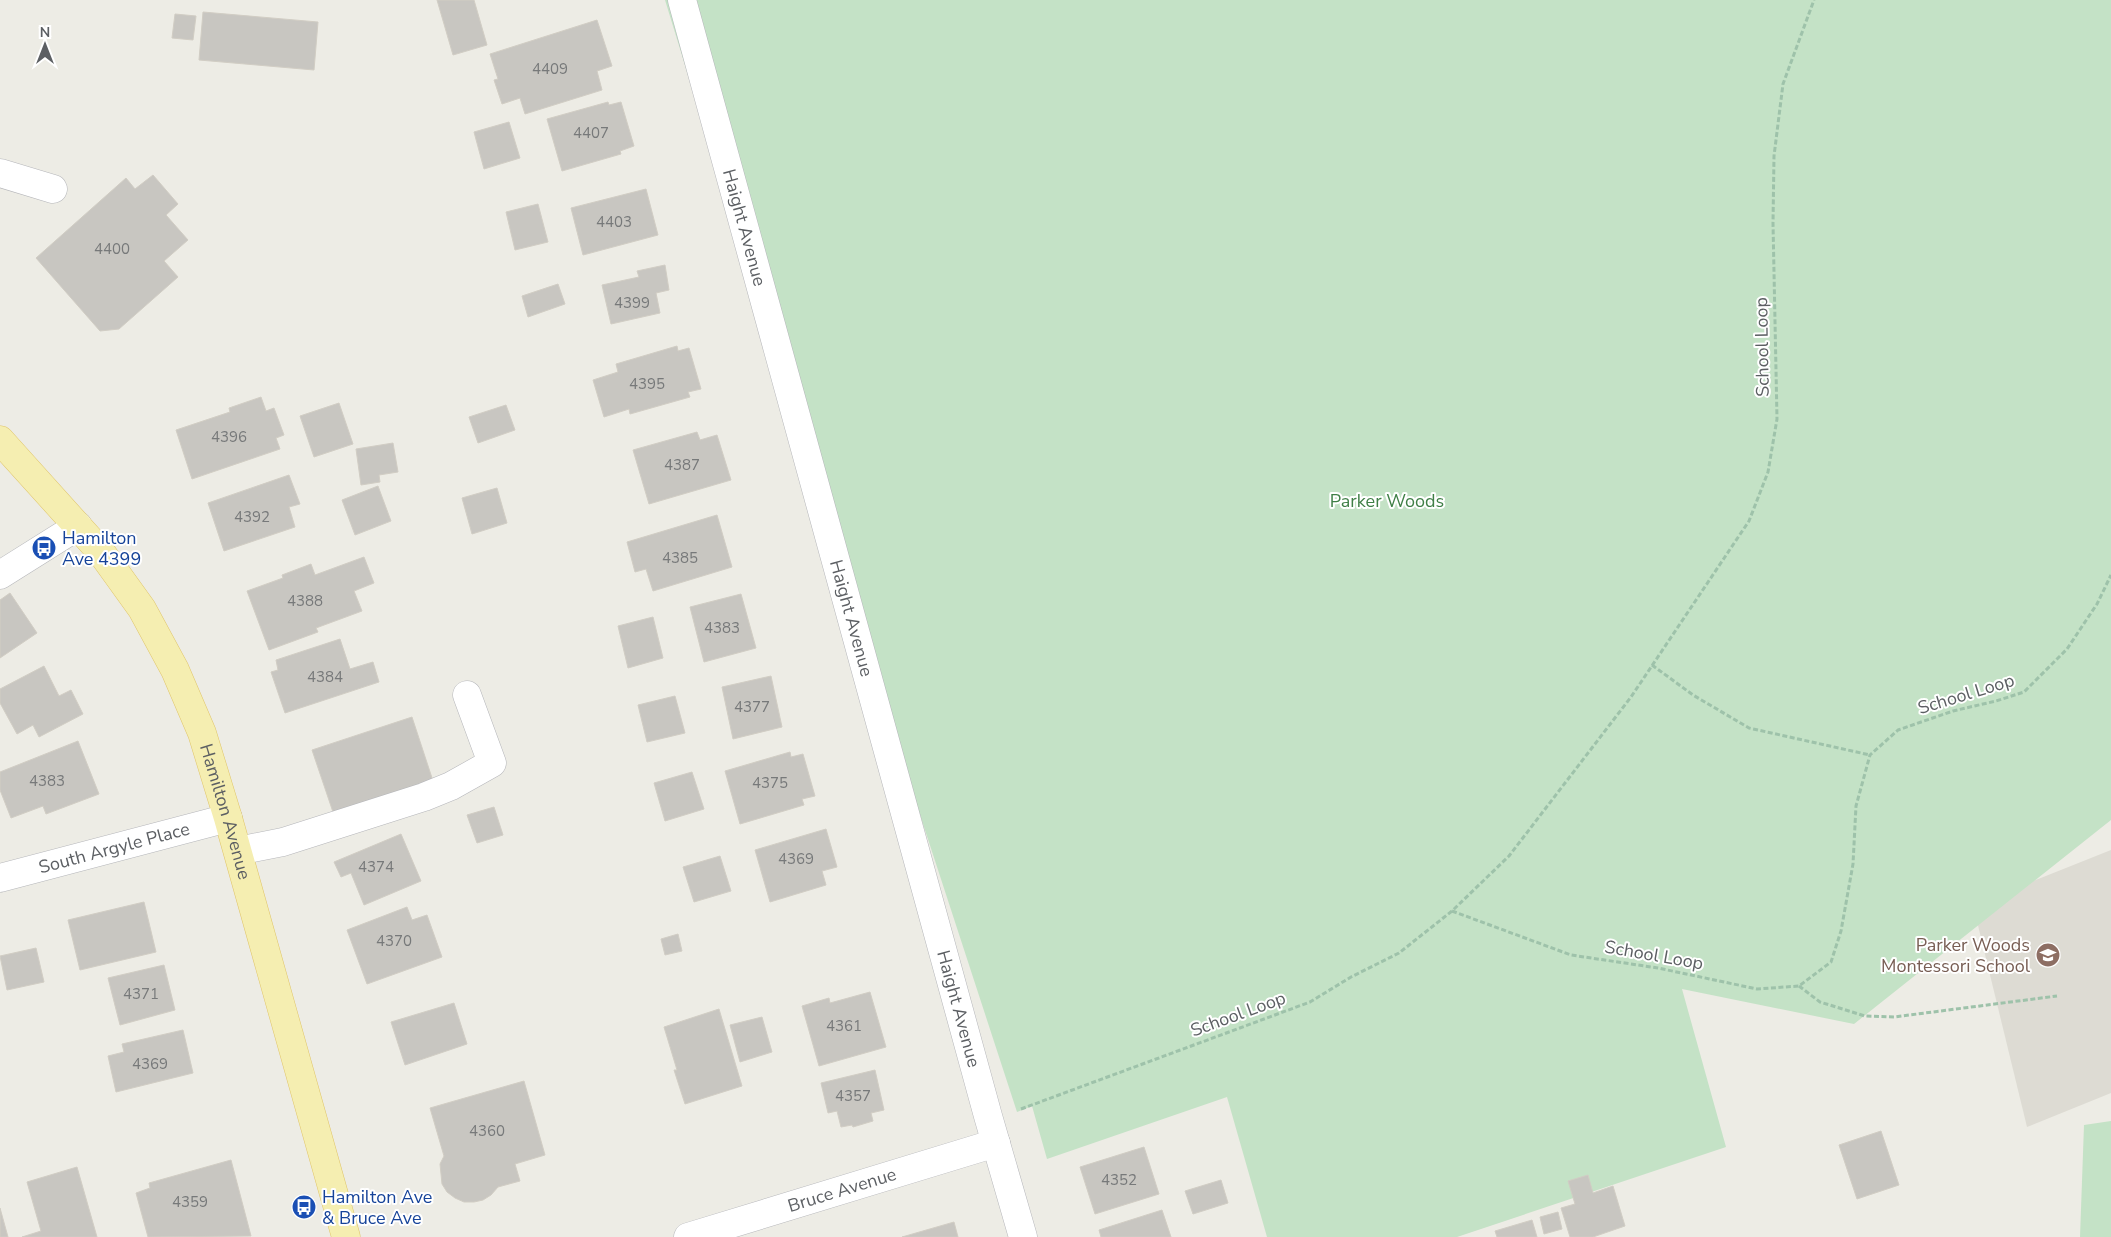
<svg xmlns="http://www.w3.org/2000/svg" width="2111" height="1237" viewBox="0 0 2111 1237" font-family="'Nunito Sans',sans-serif">
	<rect width="100%" height="100%" fill="#edece5"/>
	<polygon fill="#dddbd3" points="2111,850 2111,1093 2027,1127 1973,905"/>
	<g fill="#c4e2c6">
		<polygon points="665,0 2111,0 2111,820 1854,1024 1682,989 1726,1147 1457,1237 1267,1237 1227,1097 1047,1159 1032,1106 1017,1112 831,542"/>
		<polygon points="2111,1121 2111,1237 2080,1237 2084,1125"/>
	</g>
	<g fill="#c8c6c1" stroke="#d1cdc4">
		<polygon points="437,0 474,0 487,45 453,55"/>
		<polygon points="203,12 318,22 314,70 199,60"/>
		<polygon points="175,14 196,16 193,40 172,38"/>
		<polygon points="597,20 612,66 597,71 602,90 525,114 520,98 502,104 494,80 498,79 490,54"/>
		<polygon points="608,102 609,105 621,102 634,146 620,151 621,154 562,171 547,119"/>
		<polygon points="509,122 520,158 484,169 474,132"/>
		<polygon points="153,175 178,204 166,215 188,240 164,261 178,277 119,329 100,331 36,258 126,178 135,189"/>
		<polygon points="646,189 658,235 583,255 571,208"/>
		<polygon points="538,204 548,242 515,250 506,212"/>
		<polygon points="665,265 669,290 656,293 660,313 611,324 602,285 639,277 637,271"/>
		<polygon points="558,284 565,304 528,317 522,296"/>
		<polygon points="677,346 678,351 689,348 701,389 688,392 690,397 630,414 629,409 604,417 593,380 618,372 616,364"/>
		<polygon points="261,397 266,411 274,408 284,435 276,438 280,449 192,479 176,430 230,412 229,408"/>
		<polygon points="339,403 353,444 314,457 300,416"/>
		<polygon points="506,405 515,430 478,443 469,417"/>
		<polygon points="697,432 700,440 717,435 731,480 649,504 633,450"/>
		<polygon points="393,443 398,472 379,475 380,482 361,485 356,449"/>
		<polygon points="289,475 300,504 289,507 295,527 224,551 208,503"/>
		<polygon points="378,486 391,521 355,535 342,500"/>
		<polygon points="497,488 507,523 472,534 462,498"/>
		<polygon points="717,515 732,567 653,591 646,569 635,572 627,542"/>
		<polygon points="364,557 374,583 354,591 362,611 316,628 318,632 269,650 247,591 283,578 282,575 311,564 315,575"/>
		<polygon points="10,593 37,633 0,658 0,600"/>
		<polygon points="741,594 756,648 704,662 690,607"/>
		<polygon points="653,617 663,658 628,668 618,626"/>
		<polygon points="340,639 350,669 373,662 379,682 285,713 271,672 278,670 276,660"/>
		<polygon points="44,666 59,696 71,690 83,714 39,737 33,725 17,734 0,703 0,689"/>
		<polygon points="771,676 782,727 733,739 722,687"/>
		<polygon points="675,696 685,733 647,742 638,705"/>
		<polygon points="412,717 434,784 335,818 312,750"/>
		<polygon points="78,741 99,794 46,814 43,806 11,818 0,790 0,772"/>
		<polygon points="790,752 791,757 803,754 815,796 802,799 804,805 740,824 725,771"/>
		<polygon points="692,772 704,809 665,821 654,783"/>
		<polygon points="494,807 503,835 477,843 467,815"/>
		<polygon points="826,829 837,867 822,871 826,885 770,902 755,850"/>
		<polygon points="401,834 421,881 364,905 351,873 341,877 334,862"/>
		<polygon points="720,856 731,891 694,902 683,867"/>
		<polygon points="144,902 156,952 80,970 68,920"/>
		<polygon points="407,907 412,920 427,915 442,957 367,984 347,930"/>
		<polygon points="678,934 682,951 665,955 661,939"/>
		<polygon points="36,948 44,982 7,990 0,956"/>
		<polygon points="164,965 175,1010 120,1025 108,978"/>
		<polygon points="870,992 886,1047 819,1066 802,1006 829,998 830,1003"/>
		<polygon points="454,1003 467,1044 405,1065 391,1022"/>
		<polygon points="719,1009 742,1086 685,1104 674,1070 677,1070 664,1027"/>
		<polygon points="762,1017 772,1052 740,1062 730,1025"/>
		<polygon points="183,1030 193,1073 116,1092 108,1056 124,1052 122,1044"/>
		<polygon points="875,1070 884,1110 871,1113 873,1121 853,1127 852,1125 841,1127 837,1111 828,1113 821,1083"/>
		<polygon points="524,1081 545,1155 515,1164 520,1181 498,1187 491,1195 483,1200 474,1202 464,1202 455,1198 447,1192 442,1184 440,1164 444,1156 430,1108"/>
		<polygon points="1881,1131 1899,1185 1857,1199 1839,1145"/>
		<polygon points="1144,1147 1159,1194 1095,1214 1080,1167"/>
		<polygon points="231,1160 251,1236 148,1237 136,1193 150,1188 149,1183"/>
		<polygon points="77,1167 97,1237 22,1237 41,1231 27,1182"/>
		<polygon points="1588,1175 1593,1193 1613,1186 1625,1226 1593,1237 1570,1237 1561,1208 1575,1204 1568,1181"/>
		<polygon points="1221,1180 1228,1203 1193,1214 1185,1191"/>
		<polygon points="0,1208 8,1237 0,1237"/>
		<polygon points="1162,1210 1171,1237 1101,1237 1099,1230"/>
		<polygon points="1558,1212 1562,1229 1544,1234 1540,1217"/>
		<polygon points="1532,1220 1537,1237 1497,1237 1495,1231"/>
		<polygon points="954,1222 958,1237 902,1237"/>
	</g>
	<g fill="none" stroke-linecap="round" stroke-linejoin="round">
		<defs>
			<g id="minor">
				<path id="s1" d="M682,0L988,1116L1023,1237"/>
				<polyline points="0,173 53,189"/>
				<polyline points="0,575 78,526"/>
				<polyline points="238,851 283,842 424,797 451,786 492,763 467,695"/>
				<path id="s2" d="M0,878L228,818"/>
				<path id="s3" d="M688,1237L996,1143"/>
			</g>
			<g id="major">
				<path id="s4" d="M0,440L101,552L142,609L175,670L202,733L228,818L346,1237"/>
			</g>
		</defs>
		<use href="#minor" stroke="#b5b6ba" stroke-width="29"/>
		<use href="#major" stroke="#e0c56a" stroke-width="29"/>
		<g stroke="#9ec2aa" stroke-width="3" stroke-dasharray="5 2.5" stroke-linecap="butt">
			<polyline points="1652,665 1693,695 1749,728 1870,755"/>
			<polyline points="1452,911 1571,955 1658,968 1757,989 1799,986 1831,962 1841,931 1853,864 1856,806 1870,755 1898,730 1953,711 1996,701 2024,692 2067,649 2097,604 2111,575"/>
			<polyline points="1799,986 1820,1002 1865,1016 1894,1017 2057,996"/>
			<polyline points="1021,1109 1310,1002 1351,977 1399,953 1452,911 1509,856 1631,697 1749,521 1768,472 1777,419 1773,223 1774,156 1783,84 1814,0"/>
		</g>
		<use href="#minor" stroke="#fff" stroke-width="28"/>
		<use href="#major" stroke="#f5eeb1" stroke-width="28"/>
	</g>
	<defs>
		<symbol id="bus-disc" viewBox="-11 -11 22 22"><circle r="9.5" fill="#1a4fb4" stroke="#fff"/><path d="M-5-6H5V4H4V6H2V4H-2V6H-4V4H-5ZM-3.5-4V0h7V-4ZM-3.5 1.2v1.5H-2V1.2ZM2 1.2v1.5H3.5V1.2Z" fill="#fff"/></symbol>
		<symbol id="school-disc" viewBox="-11 -11 22 22"><circle r="9.5" fill="#8d6e63" stroke="#fff"/><path d="M0-5L7-2L0 1L-7-2ZM-4 1L0 2.5L4 1V4Q0 6-4 4Z" fill="#fff"/></symbol>
	</defs>
	<g fill-rule="evenodd">
		<use href="#bus-disc" x="30" y="534" width="28" height="28"/>
		<use href="#school-disc" x="2034" y="941" width="28" height="28"/>
		<use href="#bus-disc" x="290" y="1193" width="28" height="28"/>
	</g>
	<g text-anchor="middle" stroke-width="4" stroke-linejoin="round" paint-order="stroke">
		<g font-size="15" fill="#77797a">
			<text x="550" y="74">4409</text>
			<text x="591" y="138">4407</text>
			<text x="614" y="227">4403</text>
			<text x="112" y="254">4400</text>
			<text x="632" y="308">4399</text>
			<text x="647" y="389">4395</text>
			<text x="229" y="442">4396</text>
			<text x="682" y="470">4387</text>
			<text x="252" y="522">4392</text>
			<text x="680" y="563">4385</text>
			<text x="305" y="606">4388</text>
			<text x="722" y="633">4383</text>
			<text x="325" y="682">4384</text>
			<text x="752" y="712">4377</text>
			<text x="47" y="786">4383</text>
			<text x="770" y="788">4375</text>
			<text x="796" y="864">4369</text>
			<text x="376" y="872">4374</text>
			<text x="394" y="946">4370</text>
			<text x="141" y="999">4371</text>
			<text x="844" y="1031">4361</text>
			<text x="150" y="1069">4369</text>
			<text x="853" y="1101">4357</text>
			<text x="487" y="1136">4360</text>
			<text x="1119" y="1185">4352</text>
			<text x="190" y="1207">4359</text>
		</g>
		<g font-size="18" fill="#5c5f63" stroke="#fff">
			<text dy="6" stroke="none"><textPath href="#s1" startOffset="236">Haight Avenue</textPath></text>
			<text transform="translate(1762 347) rotate(-91)" y="6">School Loop</text>
			<text dy="6" stroke="none"><textPath href="#s1" startOffset="641">Haight Avenue</textPath></text>
			<text transform="translate(1966 694) rotate(-17)" y="6">School Loop</text>
			<text dy="6" stroke="none"><textPath href="#s4" startOffset="441">Hamilton Avenue</textPath></text>
			<text dy="6" stroke="none"><textPath href="#s2" startOffset="118">South Argyle Place</textPath></text>
			<text transform="translate(1654 955) rotate(10)" y="6">School Loop</text>
			<text dy="6" stroke="none"><textPath href="#s1" startOffset="1046">Haight Avenue</textPath></text>
			<text transform="translate(1238 1014) rotate(-20)" y="6">School Loop</text>
			<text dy="6" stroke="none"><textPath href="#s3" startOffset="161">Bruce Avenue</textPath></text>
		</g>
		<g font-size="18" fill="#3f7f46" stroke="#fff">
			<text x="1387" y="507">Parker Woods</text>
		</g>
		<g font-size="18" fill="#164399" stroke="#fff" text-anchor="start">
			<text x="62" y="544">Hamilton<tspan x="62" dy="21">Ave 4399</tspan></text>
			<text x="322" y="1203">Hamilton Ave<tspan x="322" dy="21">&amp; Bruce Ave</tspan></text>
		</g>
		<g font-size="18" fill="#785e54" stroke="#fff" text-anchor="end">
			<text x="2030" y="951">Parker Woods<tspan x="2030" dy="21">Montessori School</tspan></text>
		</g>
	</g>
	<g transform="translate(45 45)" stroke="#ffffff" stroke-width="4" paint-order="stroke">
	<path d="M0-4L9 19L0 12L-9 19Z" fill="#5c5f63"/>
	<text y="-8" font-size="14" font-weight="bold" text-anchor="middle" fill="#5c5f63">N</text>
	</g>
</svg>
